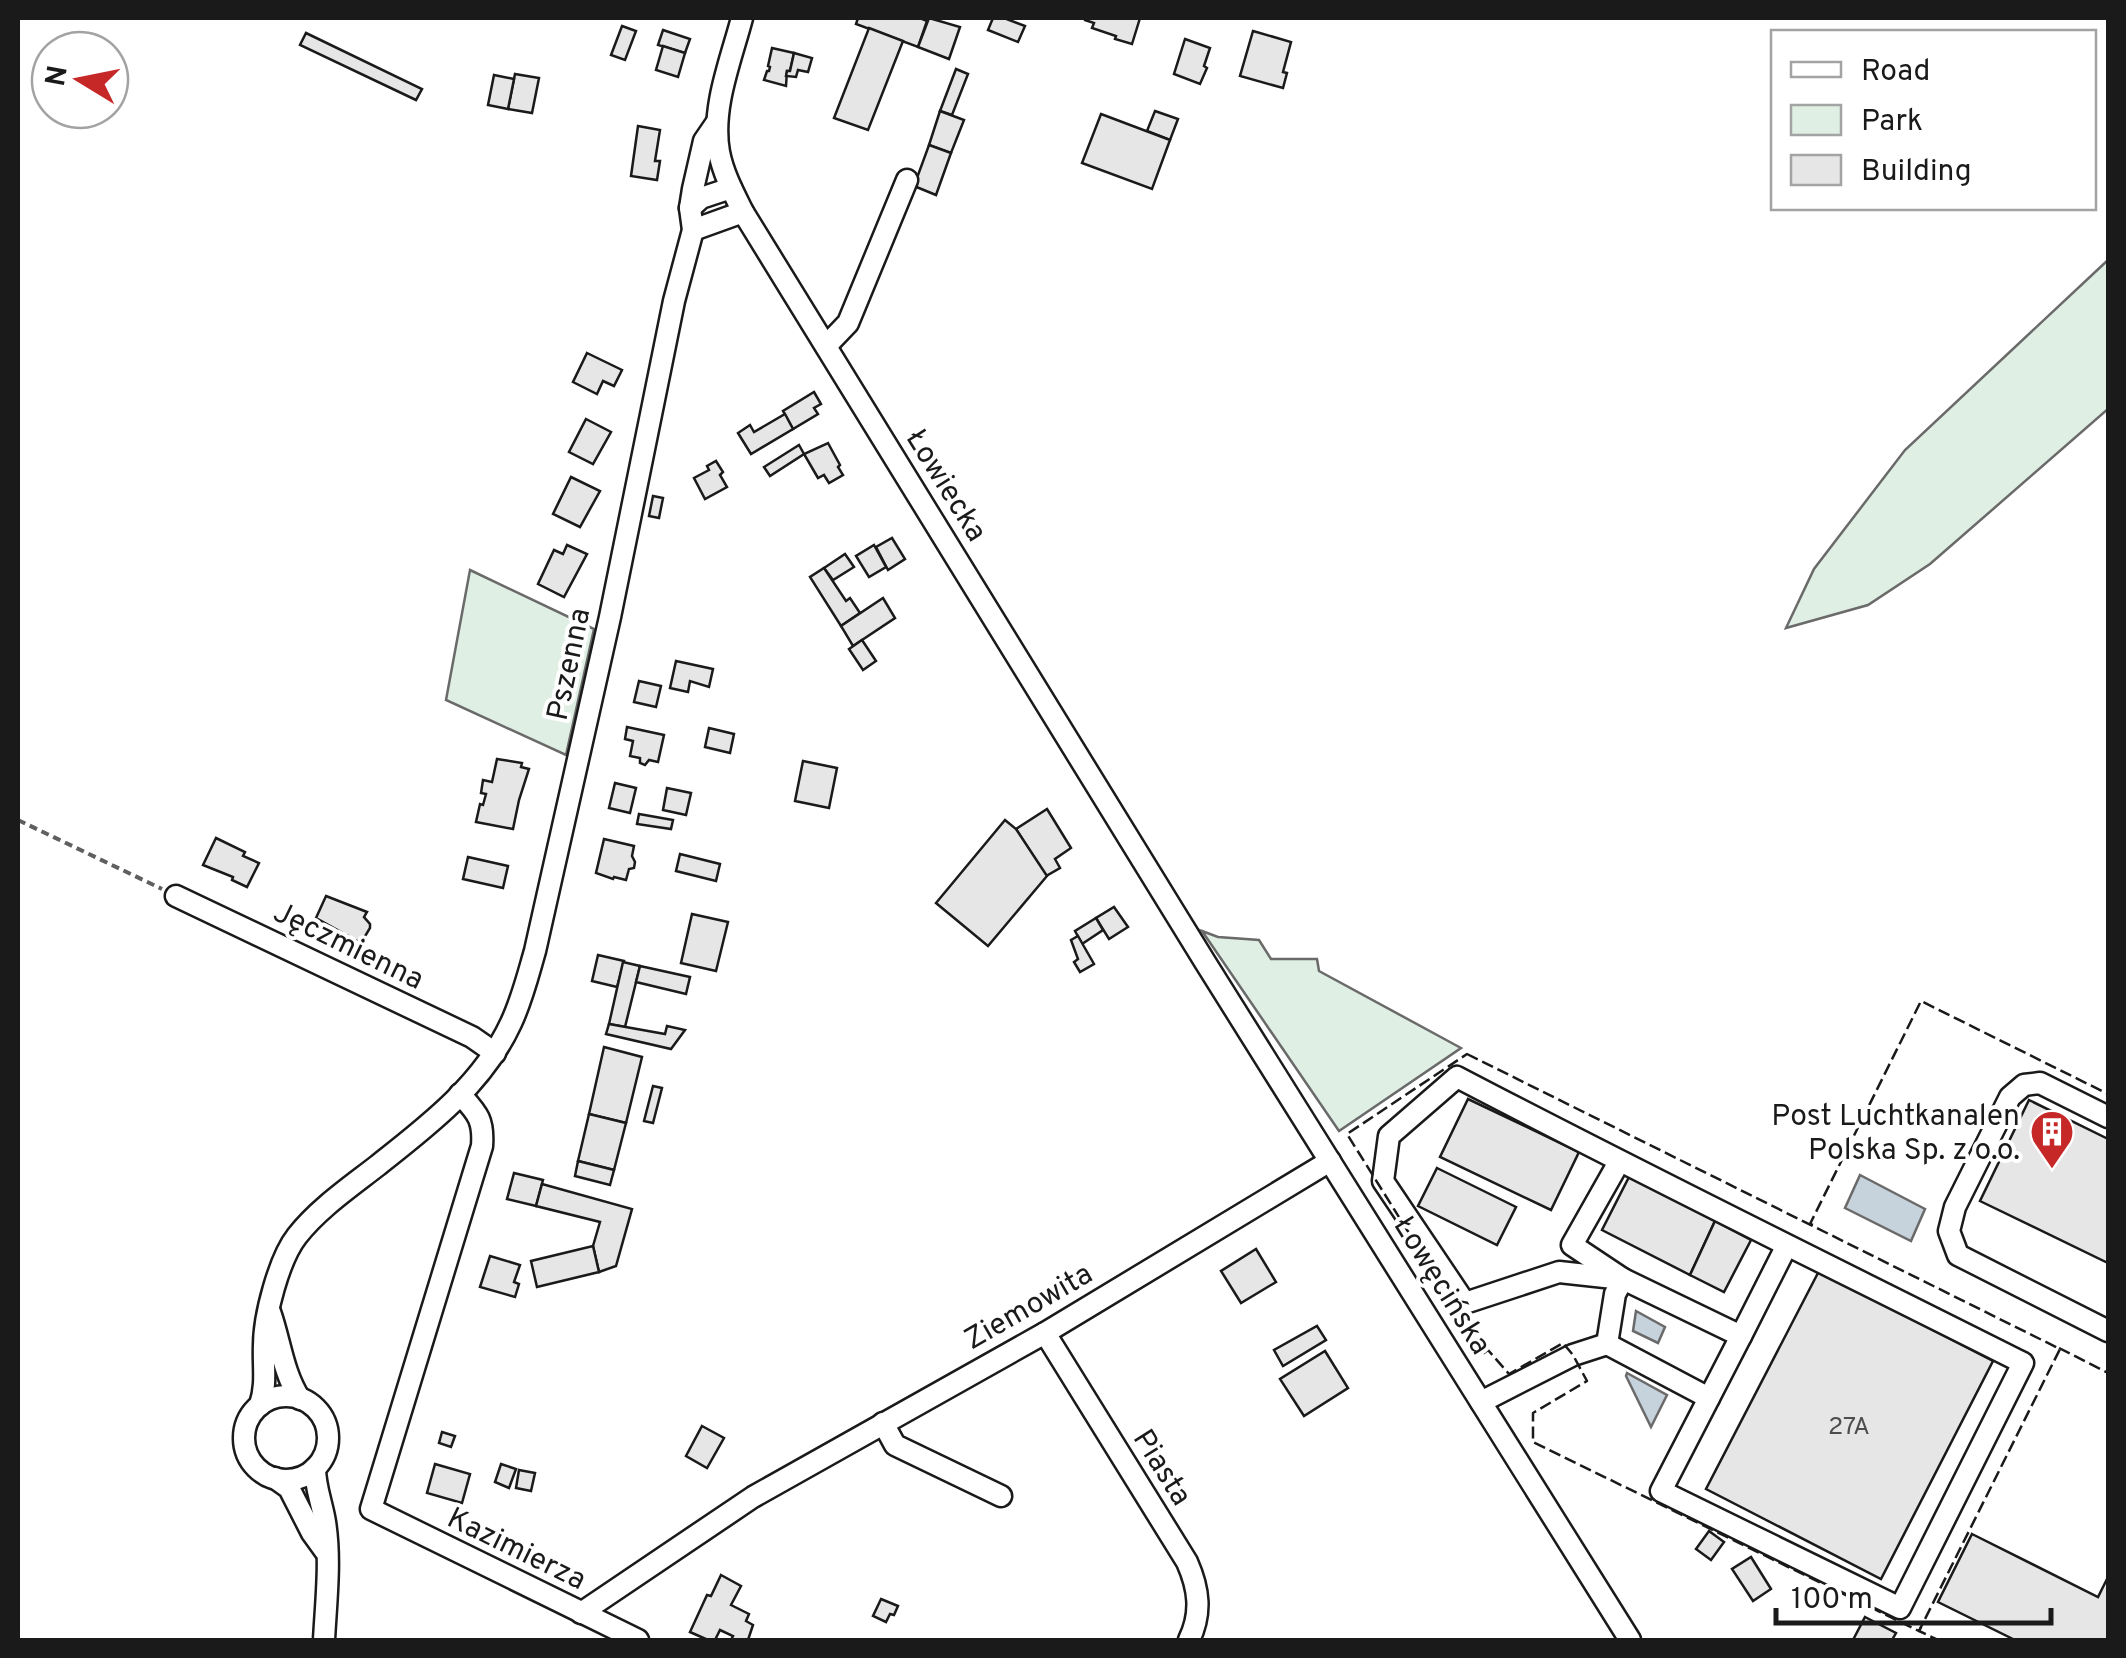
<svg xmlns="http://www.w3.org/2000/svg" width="2126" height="1658" viewBox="0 0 2126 1658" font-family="Overpass,sans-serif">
	<rect width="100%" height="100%" fill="#fff"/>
	<g fill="#e0efe3" stroke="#6a6a6a" stroke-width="2.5">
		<polygon points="2108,260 2108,409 1930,564 1868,605 1786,628 1814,569 1905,450"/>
		<polygon points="470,570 594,629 566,755 446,700"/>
		<polygon points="1202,931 1218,937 1259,940 1271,959 1317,959 1319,971 1461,1048 1339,1131"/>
	</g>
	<g fill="#c6d2dc" stroke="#6a6a6a" stroke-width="2.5">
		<polygon points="1860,1175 1925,1209 1911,1241 1845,1208"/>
		<polygon points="1636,1311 1665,1327 1658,1343 1633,1331"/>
		<polygon points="1627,1373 1667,1395 1651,1427 1626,1376"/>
	</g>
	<g fill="#e6e6e6" stroke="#1a1a1a" stroke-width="2.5">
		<polygon points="858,18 920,18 927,21 918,47 856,24"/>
		<polygon points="929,18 960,27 949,59 918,47"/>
		<polygon points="993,18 1004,18 1025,26 1018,42 988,30"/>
		<polygon points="1085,18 1140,18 1132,44 1115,39 1116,36 1092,28 1094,23 1085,20"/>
		<polygon points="622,26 636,31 625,60 611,55"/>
		<polygon points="869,28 903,41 868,130 834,118"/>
		<polygon points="663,30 690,39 685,53 658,45"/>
		<polygon points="1253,31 1291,42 1283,72 1287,73 1283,88 1240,76"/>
		<polygon points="306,33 422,89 416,100 300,45"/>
		<polygon points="1185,39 1210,48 1204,66 1207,68 1200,84 1174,74"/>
		<polygon points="663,46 685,53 678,77 656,70"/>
		<polygon points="772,48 794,53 790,71 787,71 786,86 764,80 767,71 769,71 770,67 768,66"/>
		<polygon points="794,53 812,58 808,72 798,70 796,77 786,76 787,71 790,71"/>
		<polygon points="956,69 968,74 952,115 940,111"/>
		<polygon points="515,74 539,78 532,113 508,109"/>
		<polygon points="494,75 514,79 508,109 488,105"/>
		<polygon points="940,111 964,120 951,153 929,145"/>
		<polygon points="1155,111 1178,119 1170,140 1147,131"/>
		<polygon points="1101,114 1170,140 1152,189 1082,163"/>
		<polygon points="638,126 660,130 655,161 660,161 657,180 631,176"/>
		<polygon points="929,145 951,153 936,195 914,186"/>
		<polygon points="587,353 622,370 614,386 603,381 597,394 573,382"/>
		<polygon points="814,392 821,404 814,408 818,414 793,429 783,411"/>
		<polygon points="785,414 793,429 751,454 738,433 750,425 754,432"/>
		<polygon points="586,419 611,432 593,464 569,452"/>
		<polygon points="828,443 840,465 838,467 843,475 829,483 824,475 818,478 804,454"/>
		<polygon points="799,445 804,454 770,476 764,467"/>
		<polygon points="716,461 723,472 720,475 727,487 705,499 694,478 709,470 707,466"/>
		<polygon points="571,477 600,491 580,527 553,514"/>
		<polygon points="653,496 663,498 659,518 649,516"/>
		<polygon points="892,538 905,559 888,570 876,547"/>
		<polygon points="567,545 587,554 564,597 538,584 554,550 563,554"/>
		<polygon points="874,545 886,567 869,577 856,556"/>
		<polygon points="845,554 854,567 833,580 824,568"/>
		<polygon points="824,568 846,601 850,598 860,613 841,626 810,577"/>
		<polygon points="883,598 895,618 853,646 841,626"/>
		<polygon points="862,640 876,661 863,670 849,649"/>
		<polygon points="676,661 713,669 709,687 690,681 688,692 670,688"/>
		<polygon points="639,681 661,686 656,707 634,702"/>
		<polygon points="627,727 664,735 658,762 649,760 645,765 640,763 640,758 630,756 633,741 625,739"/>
		<polygon points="709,728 734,734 730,753 705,747"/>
		<polygon points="497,759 522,763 521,767 529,769 519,800 513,829 476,822 480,804 483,805 486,794 481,793 483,780 492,782"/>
		<polygon points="803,761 837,768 829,808 795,801"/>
		<polygon points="615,783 636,788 630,813 609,808"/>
		<polygon points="667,788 691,793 686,815 663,810"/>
		<polygon points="1047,809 1071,848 1055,859 1060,868 1046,876 1016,829"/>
		<polygon points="639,814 673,820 671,829 637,824"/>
		<polygon points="1005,820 1016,829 1047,876 988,946 936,903"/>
		<polygon points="216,838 245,852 243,856 259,863 247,887 232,880 233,877 203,865"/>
		<polygon points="604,839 634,846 632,856 635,862 634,868 629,869 626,880 614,877 613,879 596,873"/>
		<polygon points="680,854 720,864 716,881 676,871"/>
		<polygon points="468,857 508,866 503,888 463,879"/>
		<polygon points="326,896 367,912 364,917 370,924 370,928 361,943 316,918"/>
		<polygon points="1114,907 1128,927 1109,939 1096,918"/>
		<polygon points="692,914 728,922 716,971 681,963"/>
		<polygon points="1096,918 1103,930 1082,944 1075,931"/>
		<polygon points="1078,936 1094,964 1080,972 1074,962 1078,959 1071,940"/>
		<polygon points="598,955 624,961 617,987 592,981"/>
		<polygon points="623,962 640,966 625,1027 609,1024"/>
		<polygon points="640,966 690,977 686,994 636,982"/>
		<polygon points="609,1024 665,1034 667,1026 685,1030 671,1049 606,1034"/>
		<polygon points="604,1047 642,1057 626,1123 589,1114"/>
		<polygon points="653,1086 662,1088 653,1123 644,1121"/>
		<polygon points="1468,1099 1579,1152 1551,1210 1440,1157"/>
		<polygon points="2029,1100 2108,1139 2108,1263 1980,1201"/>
		<polygon points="589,1114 626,1123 614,1170 578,1161"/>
		<polygon points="578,1161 614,1170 610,1185 575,1176"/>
		<polygon points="1437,1168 1516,1207 1497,1245 1418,1206"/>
		<polygon points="514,1173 543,1180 536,1206 507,1199"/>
		<polygon points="1629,1177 1715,1221 1690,1275 1602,1230"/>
		<polygon points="542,1184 632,1209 616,1266 599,1272 593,1246 600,1222 536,1206"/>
		<polygon points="1715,1221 1751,1240 1724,1292 1690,1275"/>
		<polygon points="593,1246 599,1272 537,1287 531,1261"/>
		<polygon points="1256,1249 1276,1282 1241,1303 1221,1271"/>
		<polygon points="490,1256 520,1265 514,1282 519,1284 515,1297 480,1287"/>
		<polygon points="1819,1271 1993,1361 1881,1579 1706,1489"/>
		<polygon points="1317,1326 1326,1340 1283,1366 1274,1350"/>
		<polygon points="1325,1351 1348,1388 1304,1416 1280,1379"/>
		<polygon points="702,1426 724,1438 707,1468 686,1456"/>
		<polygon points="442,1432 455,1436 451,1447 439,1443"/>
		<polygon points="435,1464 470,1474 462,1503 427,1493"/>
		<polygon points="501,1464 516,1469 509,1488 495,1482"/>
		<polygon points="519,1470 535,1473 531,1491 516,1488"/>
		<polygon points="1709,1531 1724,1542 1711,1560 1696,1549"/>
		<polygon points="1972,1534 2098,1597 2108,1577 2108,1640 2015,1640 1938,1602"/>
		<polygon points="1751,1557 1771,1589 1753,1601 1732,1569"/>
		<polygon points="721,1575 741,1586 731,1605 749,1614 746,1621 753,1625 748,1640 731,1640 733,1636 720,1630 715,1640 708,1640 690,1632 707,1595 711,1596"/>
		<polygon points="881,1599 898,1606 894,1615 890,1614 886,1622 873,1616"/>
		<polygon points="1865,1617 1896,1633 1892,1640 1853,1640"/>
	</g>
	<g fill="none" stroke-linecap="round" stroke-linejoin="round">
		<defs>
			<g id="minor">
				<path d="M742,18C731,60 711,108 719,152C723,173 733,192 743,212L1205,962L1630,1640"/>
				<polyline points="690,208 701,198 731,188"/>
				<polyline points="693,230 743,212"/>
				<polyline points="826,346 848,323 907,180"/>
				<polyline points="176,896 472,1037 495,1053"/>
				<path d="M460,1094C477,1113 484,1119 482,1146L371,1509L638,1640"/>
				<polyline points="2108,1117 2040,1083 2024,1085 2010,1097 1955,1207 1949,1231 1958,1255 2108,1331"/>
				<path d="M270,1312C280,1340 283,1373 300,1399"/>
				<path d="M1045,1333L1187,1562C1199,1589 1202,1613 1189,1640"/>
				<polyline points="1607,1344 1615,1294 1623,1279 1572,1245 1619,1162"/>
				<circle cx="286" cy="1438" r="42"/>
				<polyline points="1709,1398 1741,1336"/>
				<path d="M1481,1402L1573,1355L1607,1344L1709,1398L1661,1491L1900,1608L2023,1363C1834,1268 1644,1175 1457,1077L1389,1136L1383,1181L1465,1303L1559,1272L1623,1279L1741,1336L1787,1245"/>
				<path d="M260,1405C267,1384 263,1366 264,1345C264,1316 279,1259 297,1236C318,1209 350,1187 377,1166C428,1126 483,1084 511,1023C522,1000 528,975 535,951L610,617L674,301L693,230L690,208L693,189L704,141L717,122"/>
				<polyline points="883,1423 895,1445 1001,1496"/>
				<path d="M315,1468C315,1487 322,1503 325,1522C331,1560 326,1602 324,1640"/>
				<polyline points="275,1478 289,1488 312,1533 325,1551"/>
				<polyline points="581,1613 753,1497 1045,1333 1330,1161"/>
			</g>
		</defs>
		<use href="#minor" stroke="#1a1a1a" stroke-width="25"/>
		<polyline stroke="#5f5f5f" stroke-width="4" stroke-dasharray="8 5" stroke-linecap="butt" points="18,820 162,889"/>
		<use href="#minor" stroke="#fff" stroke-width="20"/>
		<g stroke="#1a1a1a" stroke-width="2.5" stroke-dasharray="12 5" stroke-linecap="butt">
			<polygon points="1467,1054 2060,1349 1919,1631 1533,1442 1533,1413 1587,1381 1573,1355 1563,1343 1509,1374 1488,1350 1484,1353 1347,1134"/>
			<polyline points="1813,1225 1810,1224 1921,1001 2108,1094"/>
			<polyline points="2059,1348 2108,1373"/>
			<polyline points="1921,1627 1919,1631 1938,1640"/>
		</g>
	</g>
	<defs>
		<symbol id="building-pin" viewBox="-11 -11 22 30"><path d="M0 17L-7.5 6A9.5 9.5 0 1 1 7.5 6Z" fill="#c62828" stroke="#fff"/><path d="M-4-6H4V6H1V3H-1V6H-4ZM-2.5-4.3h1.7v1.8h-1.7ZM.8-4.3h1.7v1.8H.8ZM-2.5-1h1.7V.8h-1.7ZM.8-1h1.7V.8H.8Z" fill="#fff"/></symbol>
	</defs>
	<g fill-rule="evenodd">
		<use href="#building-pin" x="2027" y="1107" width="50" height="68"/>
	</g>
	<g text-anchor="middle" stroke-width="8" stroke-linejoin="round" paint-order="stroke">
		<g font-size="25" fill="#4d4d4d">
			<text x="1849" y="1434">27A</text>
		</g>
		<g font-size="30" fill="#1a1a1a" stroke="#fff">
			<text transform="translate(947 485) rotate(58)" y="10">Łowiecka</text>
			<text transform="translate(568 664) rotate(-78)" y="10">Pszenna</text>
			<text transform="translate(349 945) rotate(26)" y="10">Jęczmienna</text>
			<text transform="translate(1443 1285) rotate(58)" y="10">Łowęcińska</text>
			<text transform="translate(1028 1306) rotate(-30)" y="10">Ziemowita</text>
			<text transform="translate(1163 1467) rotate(58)" y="10">Piasta</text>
			<text transform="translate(517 1548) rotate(26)" y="10">Kazimierza</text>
		</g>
		<g font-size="30" fill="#1a1a1a" stroke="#fff" text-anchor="end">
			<text x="2020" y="1125">Post Luchtkanalen<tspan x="2020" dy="34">Polska Sp. z o.o.</tspan></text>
		</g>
	</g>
	<rect width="2126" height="1658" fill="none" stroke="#1a1a1a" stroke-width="40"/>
	<rect x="1771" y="30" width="325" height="180" fill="#ffffff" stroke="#a3a3a3" stroke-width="2.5"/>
	<rect x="1791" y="62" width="50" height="15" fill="#ffffff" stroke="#a3a3a3" stroke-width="2.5"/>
	<text x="1861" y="80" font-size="30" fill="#1a1a1a">Road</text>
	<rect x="1791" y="105" width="50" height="30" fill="#e0efe3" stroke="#a3a3a3" stroke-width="2.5"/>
	<text x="1861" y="130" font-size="30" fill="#1a1a1a">Park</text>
	<rect x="1791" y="155" width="50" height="30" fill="#e6e6e6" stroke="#a3a3a3" stroke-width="2.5"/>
	<text x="1861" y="180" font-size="30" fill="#1a1a1a">Building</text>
	<g transform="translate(80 80) rotate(280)"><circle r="48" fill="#ffffff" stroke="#a3a3a3" stroke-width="2.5"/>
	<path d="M0-8L18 38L0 25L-18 38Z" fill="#c62828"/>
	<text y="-15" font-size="28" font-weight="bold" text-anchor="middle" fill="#1a1a1a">N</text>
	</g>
	<path d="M1776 1608v15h275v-15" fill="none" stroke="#1a1a1a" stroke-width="5"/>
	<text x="1791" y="1608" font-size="30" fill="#1a1a1a" stroke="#ffffff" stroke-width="8" paint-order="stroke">100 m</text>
</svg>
